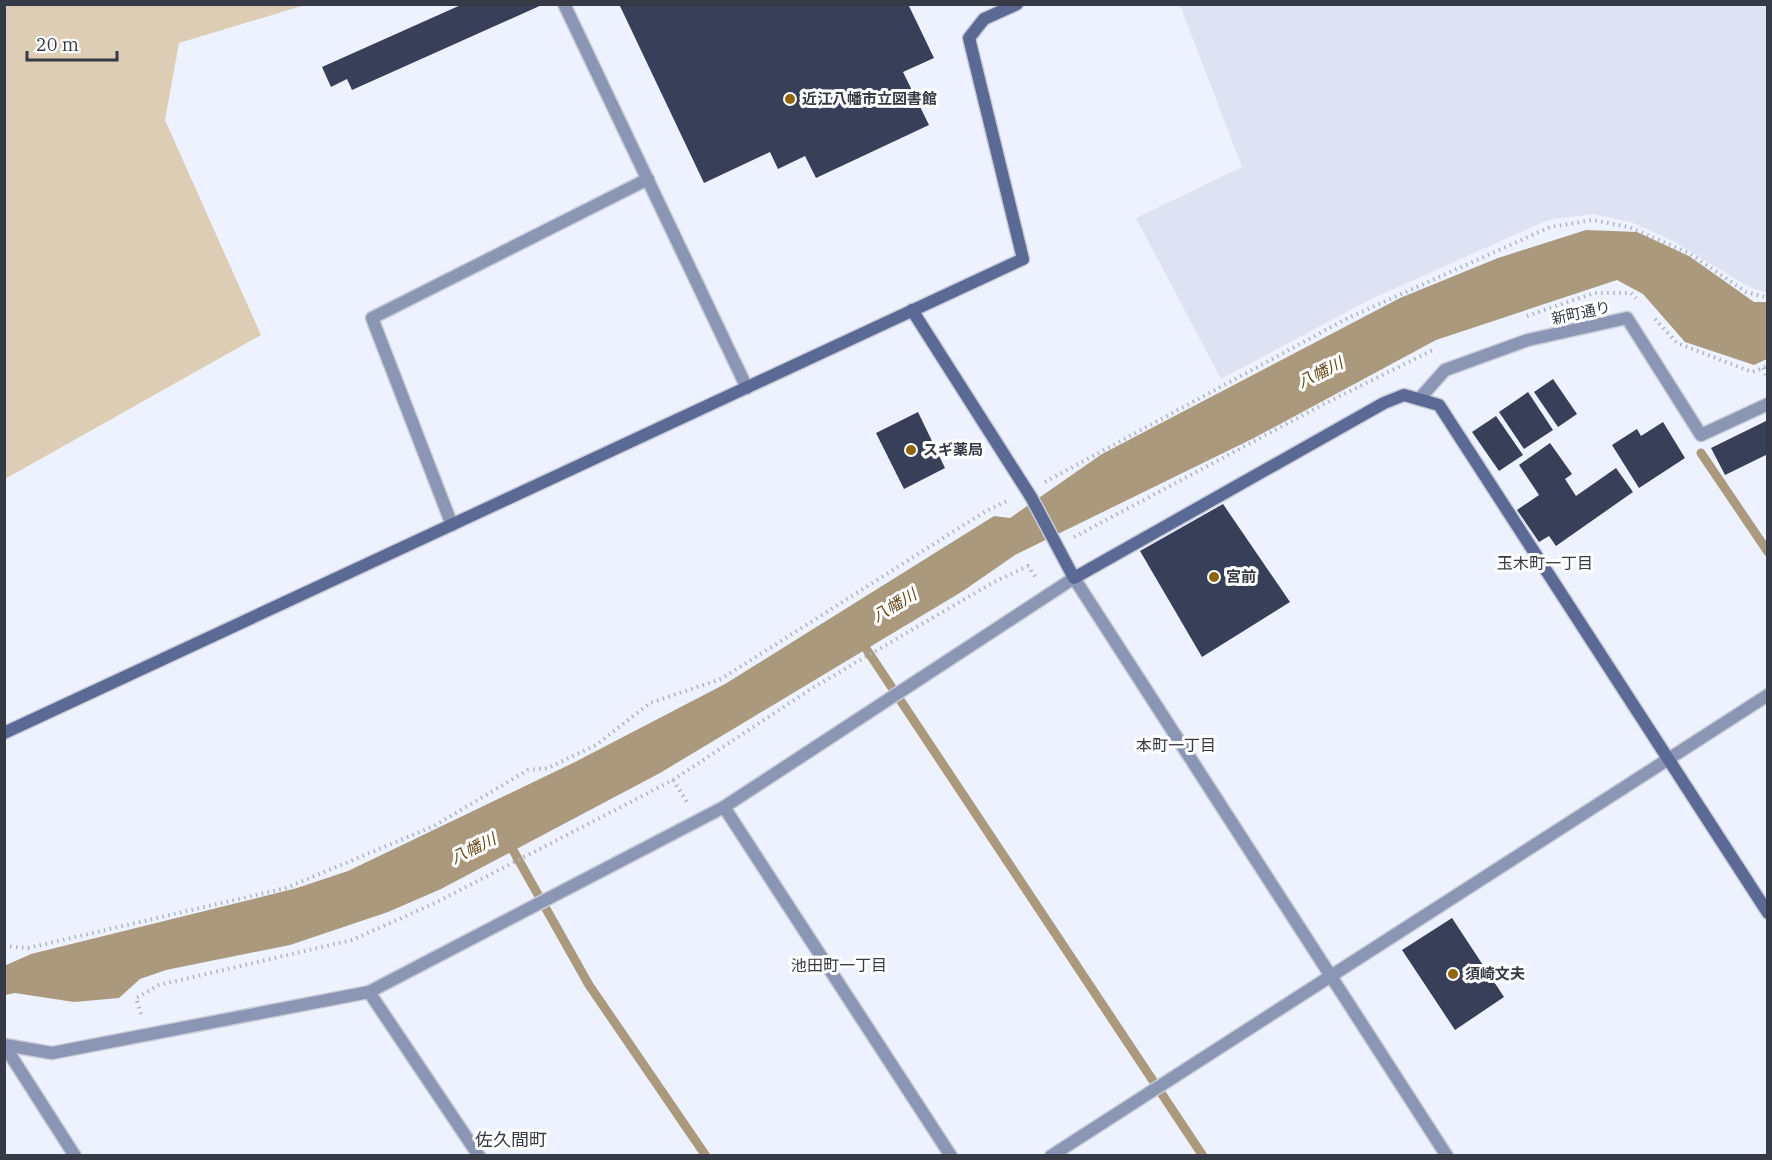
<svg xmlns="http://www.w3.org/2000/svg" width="1772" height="1160" viewBox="0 0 1772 1160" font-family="'IBM Plex Serif','Noto Sans JP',serif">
	<rect width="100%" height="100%" fill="#edf2fe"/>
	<polygon fill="#dee3f3" points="1180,5 1767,5 1767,293 1747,286 1675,242 1631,222 1593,214 1548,220 1371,299 1221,379 1136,218 1242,167"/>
	<polygon fill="#decdb5" points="5,4 305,5 179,43 165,120 261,335 5,479"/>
	<polygon fill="#ab997e" points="1586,230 1637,232 1689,256 1754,302 1767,302 1767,359 1754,365 1685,342 1643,294 1617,280 1436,340 1254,438 1015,555 963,591 660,773 441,889 388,912 290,945 166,970 140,979 119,998 74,1002 15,993 5,995 4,966 31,954 297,888 348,871 573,763 725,684 994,516 1010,518 1102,454 1400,298 1498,258"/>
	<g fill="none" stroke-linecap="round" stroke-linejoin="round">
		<g stroke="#ab997e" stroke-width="9">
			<polyline points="1701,453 1768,552"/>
			<polyline points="859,638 1203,1156"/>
			<polyline points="509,843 589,985 706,1156"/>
		</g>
	</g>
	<g fill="#374058">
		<polygon points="463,4 544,4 352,90 347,79 331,87 322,67"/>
		<polygon points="619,4 908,4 934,58 903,72 929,125 816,178 805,156 778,169 770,152 704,183"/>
		<polygon points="1553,379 1577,414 1558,427 1534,392"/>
		<polygon points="1528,392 1553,430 1524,449 1499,412"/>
		<polygon points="918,412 945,468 904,489 876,433"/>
		<polygon points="1496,416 1523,455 1499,471 1472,432"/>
		<polygon points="1768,420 1768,454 1725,475 1711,448"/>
		<polygon points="1663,422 1685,458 1639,488 1612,445 1637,429 1641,436"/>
		<polygon points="1550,443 1572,474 1565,479 1576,496 1616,468 1633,492 1556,546 1549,536 1539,542 1517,510 1539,495 1519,465"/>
		<polygon points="1223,504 1290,602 1202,657 1140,551"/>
		<polygon points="1452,918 1504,997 1455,1030 1402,950"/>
	</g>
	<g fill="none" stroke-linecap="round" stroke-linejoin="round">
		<defs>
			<g id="street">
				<polyline points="564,4 747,388"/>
				<polyline points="1420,398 1445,370 1528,340 1627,318 1701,435 1768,404"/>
				<polyline points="452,525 372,318 648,179"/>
				<polyline points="724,807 951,1156"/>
				<polyline points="369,992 479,1156"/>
				<polyline points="4,1045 75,1156"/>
				<polyline points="5,1045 52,1053 369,992 724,807 1074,578 1447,1156"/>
				<polyline points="1051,1156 1768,695"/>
			</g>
			<g id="secondary">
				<polyline points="912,310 1031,497 1074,578 1384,403 1404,395 1439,405 1768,913"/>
				<polyline points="4,733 1023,259 969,38 984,19 1017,4"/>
			</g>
		</defs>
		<use href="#street" stroke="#c8cdd9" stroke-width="15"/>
		<use href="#secondary" stroke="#c8cdd9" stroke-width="15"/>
		<g stroke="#afb3bf" stroke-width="4" stroke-dasharray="1.5 4.5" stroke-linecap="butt">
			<polyline points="1527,316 1594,293 1631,293 1636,298"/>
			<polyline points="1655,319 1677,343 1752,372 1768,366"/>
			<polyline points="1763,368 1768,379"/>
			<polyline points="1045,482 1346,319 1550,227 1593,220 1629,227 1689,253 1746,292 1768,298"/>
			<polyline points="1074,537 1324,404 1435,349"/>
			<polyline points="673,780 687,802"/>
			<polyline points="4,946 28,948 286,888 434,826 528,770 548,768 596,745 650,703 721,679 986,511 1009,500"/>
			<polyline points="141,1014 136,998 159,985 352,940 435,903 673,780 814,687 994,582 1028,566 1036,578"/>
		</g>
		<use href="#street" stroke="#8b96b4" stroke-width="12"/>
		<use href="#secondary" stroke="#5b6995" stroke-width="12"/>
	</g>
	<g fill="#90650d" stroke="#fff" stroke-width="2">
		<circle cx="790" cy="99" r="6"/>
		<circle cx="911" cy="450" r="6"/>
		<circle cx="1214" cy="577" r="6"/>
		<circle cx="1453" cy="974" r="6"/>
	</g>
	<g text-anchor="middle" stroke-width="6" stroke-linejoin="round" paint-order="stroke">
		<g font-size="15" font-weight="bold" fill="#363a46" stroke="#fff" text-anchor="start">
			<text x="802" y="104">近江八幡市立図書館</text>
			<text x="923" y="455">スギ薬局</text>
			<text x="1226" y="582">宮前</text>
			<text x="1465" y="979">須崎文夫</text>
		</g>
		<g font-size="15" fill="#363a46" stroke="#fff">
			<text transform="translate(1581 313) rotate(-12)" y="5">新町通り</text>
		</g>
		<g font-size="16" font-style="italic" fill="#654919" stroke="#fff">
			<text transform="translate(1320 372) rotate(-26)" y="6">八幡川</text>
			<text transform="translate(894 605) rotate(-31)" y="6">八幡川</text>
			<text transform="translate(473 848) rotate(-26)" y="6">八幡川</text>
		</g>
		<g font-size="16" fill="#363a46" stroke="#fff">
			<text x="1545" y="569">玉木町一丁目</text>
			<text x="1176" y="751">本町一丁目</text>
			<text x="839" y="971">池田町一丁目</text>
		</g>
		<g font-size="18" fill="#363a46" stroke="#fff">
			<text x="511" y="1146">佐久間町</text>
		</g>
	</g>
	<rect width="1772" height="1160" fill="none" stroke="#363a46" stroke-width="12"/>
	<path d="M27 51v9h90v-9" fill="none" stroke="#363a46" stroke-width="3"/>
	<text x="36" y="51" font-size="18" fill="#363a46" stroke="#ffffff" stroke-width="4.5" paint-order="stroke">20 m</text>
</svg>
